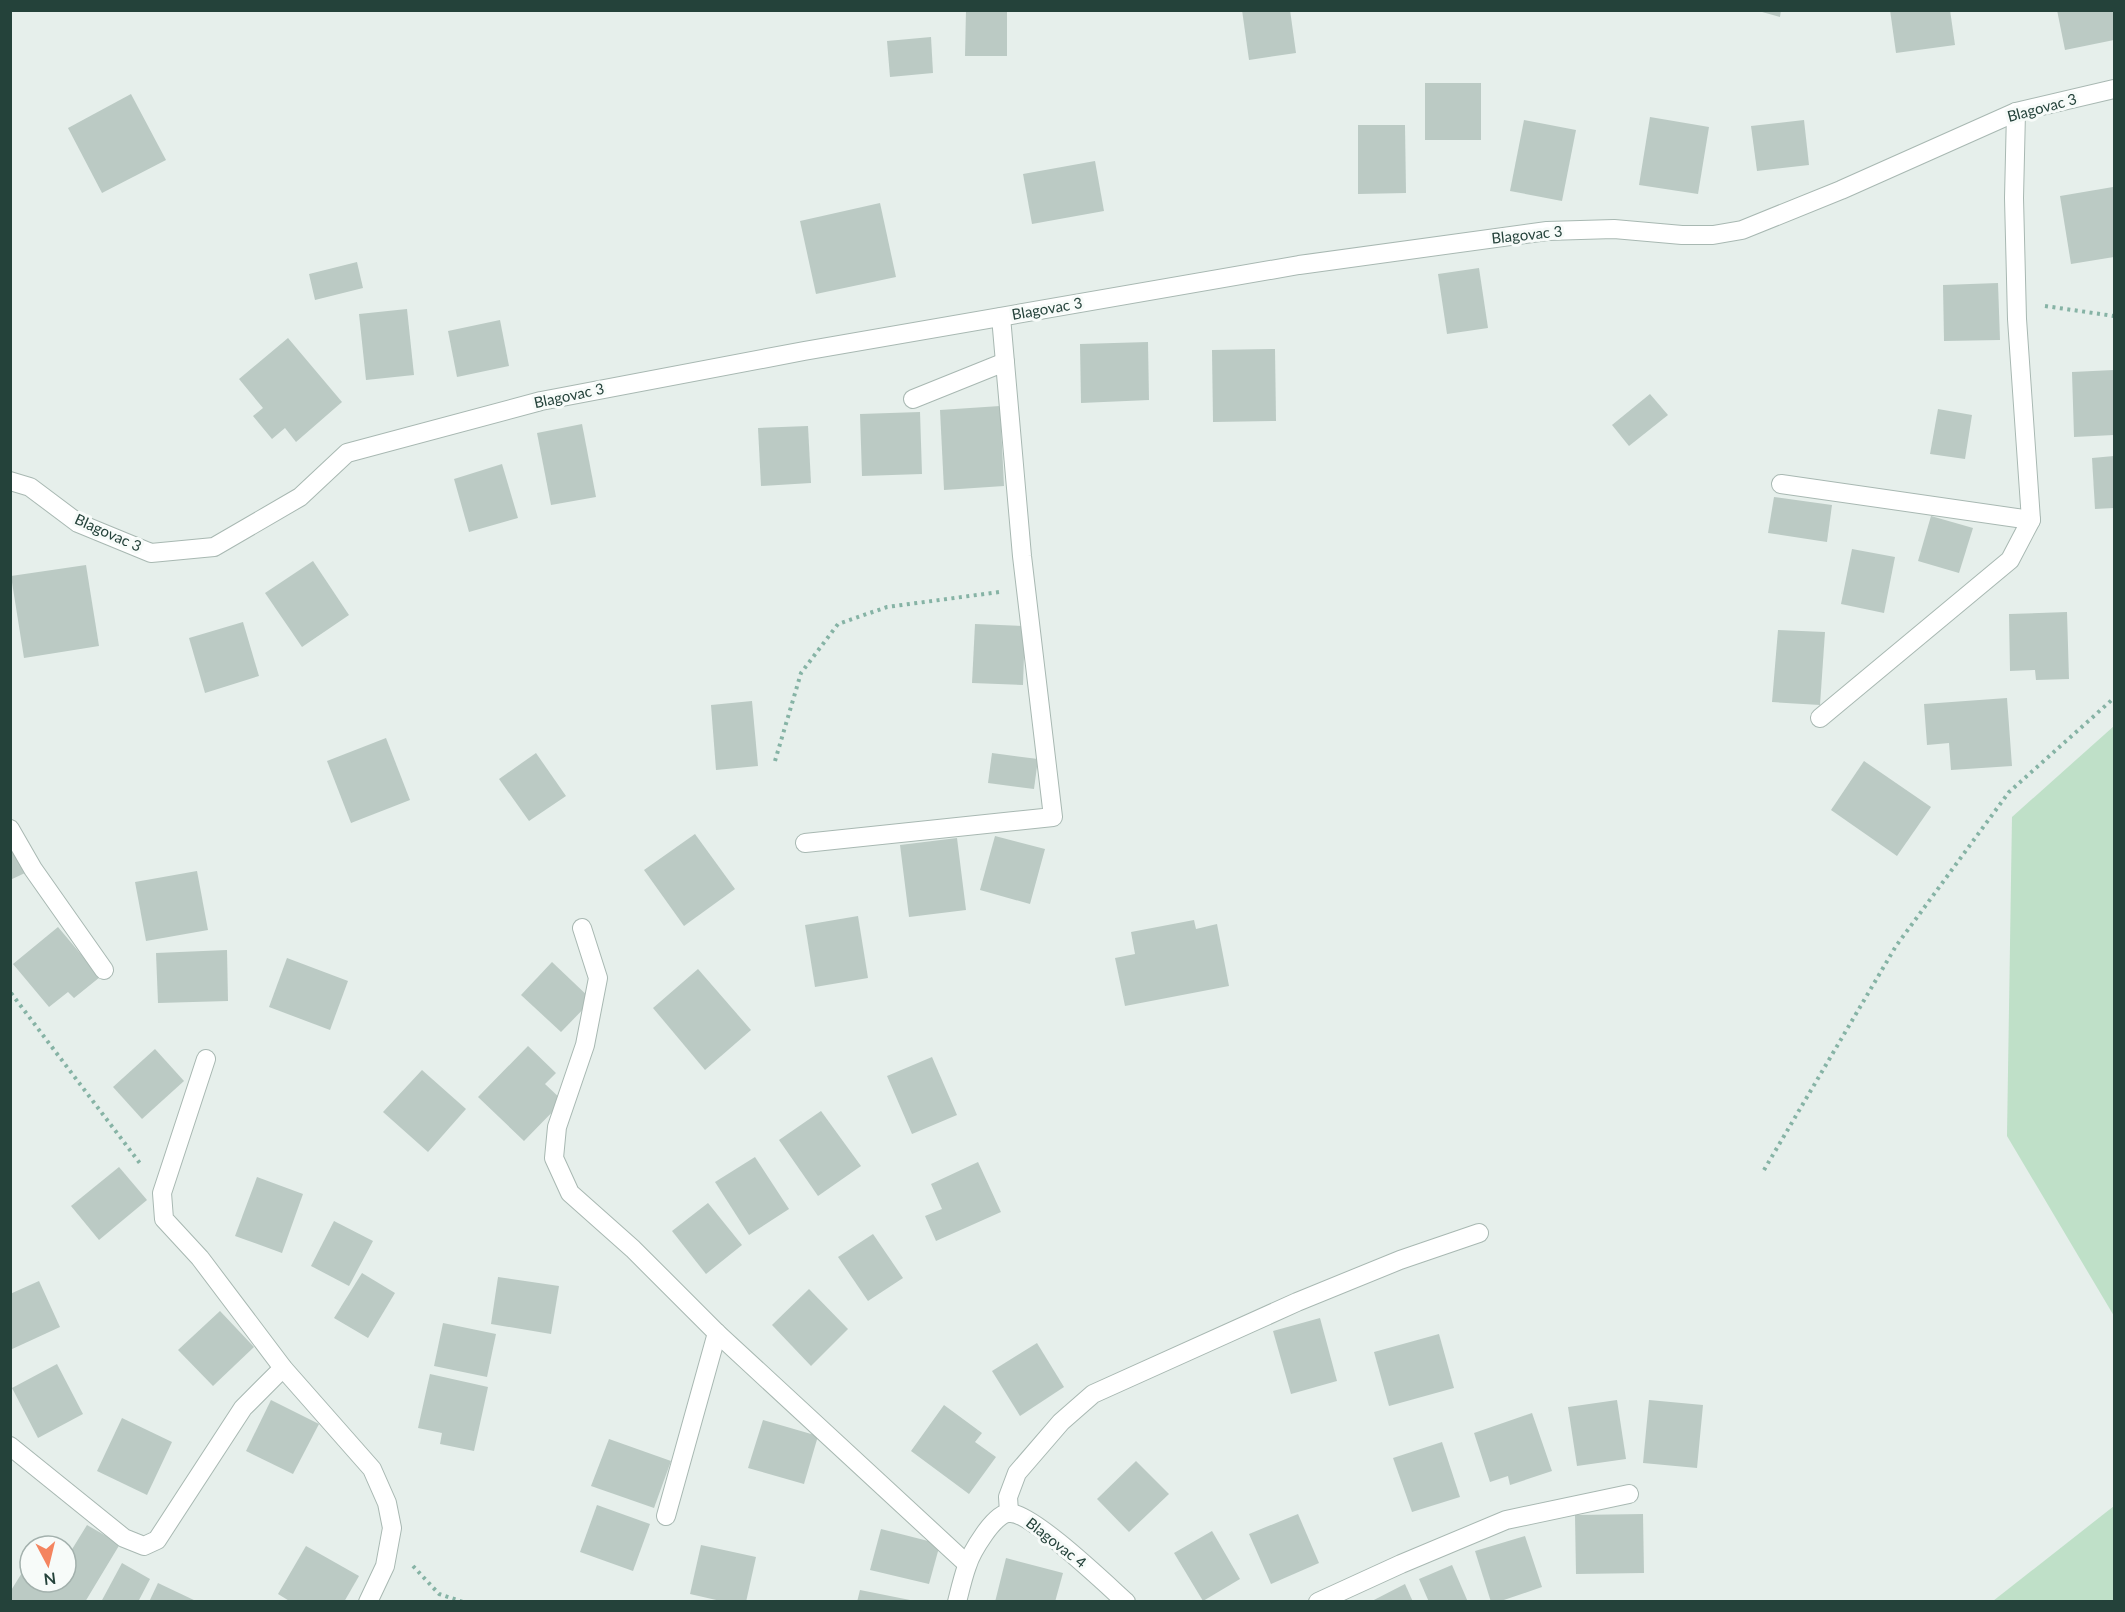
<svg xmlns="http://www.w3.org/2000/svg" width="2125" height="1612" viewBox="0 0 2125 1612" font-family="Lato,sans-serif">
	<rect width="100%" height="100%" fill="#e6efeb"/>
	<g fill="#bfe0c8">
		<polygon points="2114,726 2114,1316 2007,1136 2012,817"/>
		<polygon points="2114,1506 2114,1601 1993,1601"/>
	</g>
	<g fill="#bbcac4">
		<polygon points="966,10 1007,10 1007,56 965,56"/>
		<polygon points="1242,10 1290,10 1296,53 1249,60"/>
		<polygon points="1755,10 1781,10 1780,17"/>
		<polygon points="1890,10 1950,10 1955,45 1896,53"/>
		<polygon points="2057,10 2113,10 2114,40 2065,50"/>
		<polygon points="931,37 933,73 890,77 887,41"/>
		<rect x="1425" y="83" width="56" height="57"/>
		<polygon points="131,94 166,160 102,193 68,128"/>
		<polygon points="1650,117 1709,127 1698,194 1639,185"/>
		<polygon points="1524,120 1576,130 1562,201 1510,191"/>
		<polygon points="1804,120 1809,165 1757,171 1751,126"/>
		<polygon points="1358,125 1405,125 1406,193 1358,194"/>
		<polygon points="1095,161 1104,211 1032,224 1023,174"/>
		<polygon points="2113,187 2114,257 2071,264 2060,196"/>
		<polygon points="880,203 896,277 816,294 800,221"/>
		<polygon points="357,262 363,288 315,300 309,274"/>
		<polygon points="1479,268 1488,328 1447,334 1438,274"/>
		<polygon points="1998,283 2000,340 1944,341 1943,285"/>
		<polygon points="407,309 414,375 366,380 359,314"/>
		<polygon points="500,320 509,366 457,377 448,331"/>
		<polygon points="288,338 342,402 296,442 285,428 272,439 253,416 263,408 239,379"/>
		<polygon points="1148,342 1149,400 1081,403 1080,344"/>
		<polygon points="1275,349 1276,421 1213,422 1212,350"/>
		<polygon points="2114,370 2114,435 2074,437 2072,372"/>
		<polygon points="1650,394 1668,415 1629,446 1612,425"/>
		<polygon points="1000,406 1004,486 944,490 940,410"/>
		<polygon points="1938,409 1972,415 1965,459 1930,454"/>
		<polygon points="920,412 922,474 862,476 860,414"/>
		<polygon points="582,424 596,497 551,505 537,433"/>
		<polygon points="808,426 811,483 761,486 758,428"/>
		<polygon points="2114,456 2114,508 2095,509 2092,458"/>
		<polygon points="502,464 518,518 469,532 454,479"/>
		<polygon points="1774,497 1832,505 1827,542 1768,533"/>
		<polygon points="1931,516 1973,528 1959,573 1918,561"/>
		<polygon points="1852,549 1895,557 1884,613 1841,604"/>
		<polygon points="313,561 349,615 302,647 265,593"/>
		<polygon points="86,565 99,646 24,658 11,576"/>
		<polygon points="2067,612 2069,679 2036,680 2035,670 2010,671 2009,614"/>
		<polygon points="243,622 259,676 205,693 189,638"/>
		<polygon points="975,624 1025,626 1023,685 972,683"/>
		<polygon points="1778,630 1825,632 1820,705 1772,702"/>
		<polygon points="2007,698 2012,766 1951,770 1949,743 1927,745 1924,704"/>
		<polygon points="752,701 758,766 716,770 711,705"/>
		<polygon points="386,738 410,800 351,823 327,761"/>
		<polygon points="536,753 566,796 529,821 499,779"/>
		<polygon points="992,753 1038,759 1034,789 988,783"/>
		<polygon points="1864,761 1931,807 1897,856 1831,810"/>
		<polygon points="695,834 735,889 684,926 644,870"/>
		<polygon points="995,836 1045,849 1030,904 980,890"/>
		<polygon points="957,838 966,910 909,917 900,845"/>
		<polygon points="10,845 25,873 10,880"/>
		<polygon points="197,871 208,930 146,941 135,882"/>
		<polygon points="858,916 868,978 815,987 805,925"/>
		<polygon points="1194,920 1196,929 1217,924 1229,986 1125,1006 1115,958 1135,954 1131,932"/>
		<polygon points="58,927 100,977 74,998 68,992 49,1007 13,964"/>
		<polygon points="227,950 228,1001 158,1003 156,953"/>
		<polygon points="287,958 348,981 330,1030 269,1007"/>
		<polygon points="552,962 592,1000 561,1032 521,995"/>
		<polygon points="698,969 751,1030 705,1070 653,1008"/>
		<polygon points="528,1046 556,1073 545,1084 563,1101 524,1141 478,1097"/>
		<polygon points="155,1049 184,1081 142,1119 113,1087"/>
		<polygon points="932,1057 957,1115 912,1134 887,1076"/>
		<polygon points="422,1070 466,1109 428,1152 383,1112"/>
		<polygon points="821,1111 861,1166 818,1196 779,1140"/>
		<polygon points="755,1157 789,1209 749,1235 715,1182"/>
		<polygon points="978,1162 1001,1212 936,1241 925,1216 942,1209 931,1184"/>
		<polygon points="119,1167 147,1200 99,1240 71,1206"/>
		<polygon points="257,1177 303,1194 282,1253 235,1236"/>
		<polygon points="708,1203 742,1245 706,1274 672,1231"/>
		<polygon points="334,1221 373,1241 349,1286 311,1266"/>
		<polygon points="873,1234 903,1278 868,1301 838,1257"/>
		<polygon points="362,1273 395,1293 368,1338 334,1318"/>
		<polygon points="498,1277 559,1286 551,1334 491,1324"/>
		<polygon points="39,1281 60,1327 10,1350 10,1294"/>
		<polygon points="809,1289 848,1329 811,1366 772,1325"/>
		<polygon points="220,1311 254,1347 213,1386 178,1350"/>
		<polygon points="1320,1318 1337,1381 1291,1394 1273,1331"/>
		<polygon points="443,1323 496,1334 487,1377 434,1366"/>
		<polygon points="1439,1334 1454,1388 1389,1406 1374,1352"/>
		<polygon points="1037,1343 1064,1387 1020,1416 992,1371"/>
		<polygon points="57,1364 83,1414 38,1438 12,1388"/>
		<polygon points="430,1374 488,1387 474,1451 440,1444 442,1433 418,1428"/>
		<polygon points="271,1400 319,1424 293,1474 246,1451"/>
		<polygon points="1617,1400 1626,1459 1577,1466 1568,1407"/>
		<polygon points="1649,1400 1703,1405 1697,1468 1643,1463"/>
		<polygon points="944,1405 982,1433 975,1442 996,1457 969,1494 911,1451"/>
		<polygon points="1532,1413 1552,1471 1510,1485 1508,1476 1490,1482 1474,1433"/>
		<polygon points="122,1418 172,1442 147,1495 97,1471"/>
		<polygon points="763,1420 818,1436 804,1484 748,1468"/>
		<polygon points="609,1439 671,1461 654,1508 591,1486"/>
		<polygon points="1442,1442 1460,1497 1412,1512 1393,1458"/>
		<polygon points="1136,1461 1169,1494 1129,1532 1097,1499"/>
		<polygon points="597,1505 650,1524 633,1571 580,1552"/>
		<polygon points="1298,1514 1319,1563 1271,1584 1249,1534"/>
		<polygon points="1643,1514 1644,1573 1576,1574 1575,1515"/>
		<polygon points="87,1525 120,1544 85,1602 15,1602 10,1599 10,1592 30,1560 30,1582 66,1582 66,1559"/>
		<polygon points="881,1529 940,1544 929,1584 870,1570"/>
		<polygon points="1212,1531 1240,1579 1203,1601 1174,1553"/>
		<polygon points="1525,1536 1542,1587 1498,1602 1491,1602 1475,1551"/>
		<polygon points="701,1545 756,1557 746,1602 725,1602 690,1594"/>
		<polygon points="306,1546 359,1576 344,1602 291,1602 278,1594"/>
		<polygon points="1006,1558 1063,1573 1055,1602 995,1602"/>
		<polygon points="122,1563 150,1579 138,1602 101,1602"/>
		<polygon points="1452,1565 1468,1602 1429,1602 1419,1579"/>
		<polygon points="158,1583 198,1602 149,1602"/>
		<polygon points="1405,1584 1413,1602 1370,1602"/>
		<polygon points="860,1590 910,1600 910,1602 857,1602"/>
	</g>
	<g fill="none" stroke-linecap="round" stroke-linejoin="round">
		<defs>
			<g id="minor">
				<polyline points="913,399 1005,362"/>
				<polyline points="10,481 30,487 78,523 151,553 214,547 300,497 347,453 541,401 804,351 1299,265 1547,231 1614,229 1682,235 1713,235 1742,230 1841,190 2016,112 2114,89"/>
				<polyline points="1781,484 2031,520"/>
				<polyline points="1820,718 2010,560 2031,520 2017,319 2014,198 2016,112"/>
				<polyline points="10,829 33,869 104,970"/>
				<polyline points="805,843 1053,817 1022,556 1001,317"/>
				<polyline points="582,928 598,978 585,1045 557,1127 554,1158 570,1193 633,1249 717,1333 967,1564"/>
				<polyline points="206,1059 162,1193 164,1219 200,1258 283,1368 372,1469 387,1503 392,1528 385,1566 368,1602"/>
				<polyline points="10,1446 124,1538 144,1546 157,1540 243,1408 283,1368"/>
				<polyline points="1009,1512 1008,1497 1017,1473 1061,1422 1093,1394 1297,1302 1400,1260 1479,1233"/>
				<polyline points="666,1516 717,1333"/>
				<path d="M957,1602C960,1590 963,1577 967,1566C971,1553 994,1513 1009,1513C1030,1511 1107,1585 1126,1602"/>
				<polyline points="1318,1602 1401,1564 1506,1520 1629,1494"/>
			</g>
		</defs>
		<use href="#minor" stroke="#a8b8b2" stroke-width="20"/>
		<g stroke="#86b3a5" stroke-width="4" stroke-dasharray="3 4.5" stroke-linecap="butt">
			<polyline points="2045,306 2114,316"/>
			<polyline points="775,761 801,673 838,624 887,607 999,592"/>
			<polyline points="11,993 142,1166"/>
			<polyline points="1764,1170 1896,946 2009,792 2114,698"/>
			<polyline points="413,1566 439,1594 463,1602"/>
		</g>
		<use href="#minor" stroke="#fff" stroke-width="18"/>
	</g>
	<g text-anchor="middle" stroke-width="6" stroke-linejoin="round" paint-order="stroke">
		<g font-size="15" fill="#24423a" stroke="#f7fbf9">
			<text transform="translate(2042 108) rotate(-15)" y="5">Blagovac 3</text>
			<text transform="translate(1527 235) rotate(-6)" y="5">Blagovac 3</text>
			<text transform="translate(1047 309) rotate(-10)" y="5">Blagovac 3</text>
			<text transform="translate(569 396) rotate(-12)" y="5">Blagovac 3</text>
			<text transform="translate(108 533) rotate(24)" y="5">Blagovac 3</text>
			<text transform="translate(1056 1543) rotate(38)" y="5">Blagovac 4</text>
		</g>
	</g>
	<rect width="2125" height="1612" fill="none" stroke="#24423a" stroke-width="24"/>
	<g transform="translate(48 1564) rotate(173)"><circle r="28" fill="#f7fbf9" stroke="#a3b1ad" stroke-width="1.5"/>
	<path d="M0-4.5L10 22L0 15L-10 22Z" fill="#f4845f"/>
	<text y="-9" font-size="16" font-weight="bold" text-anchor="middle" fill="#24423a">N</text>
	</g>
</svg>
